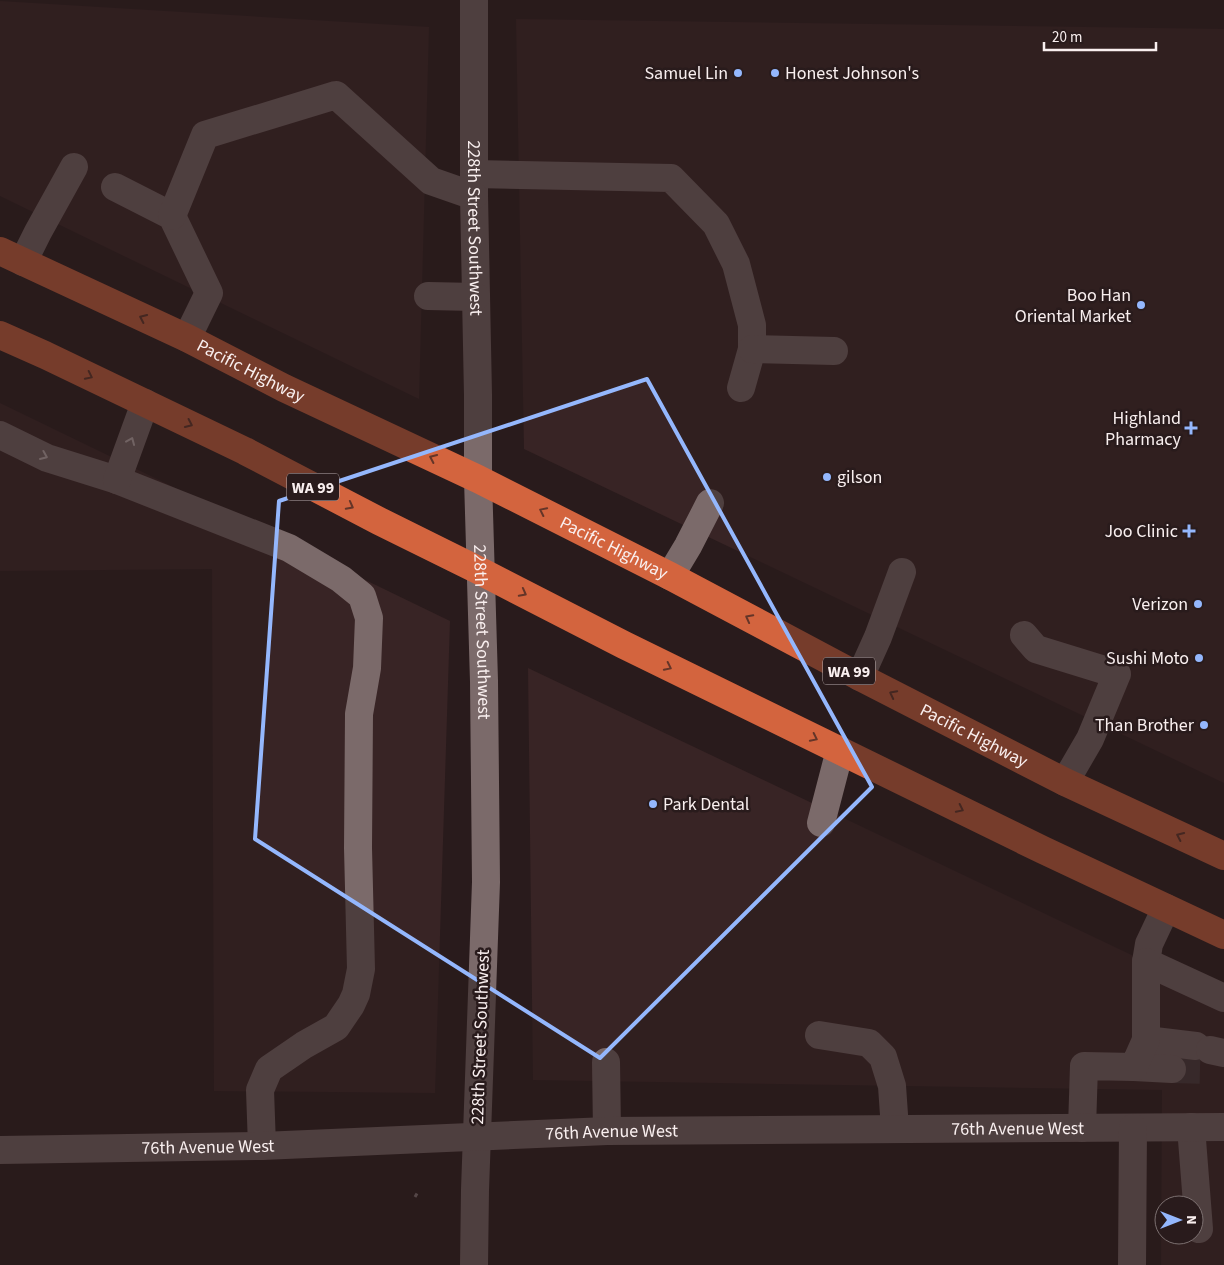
<svg xmlns="http://www.w3.org/2000/svg" width="1224" height="1265" viewBox="0 0 1224 1265" font-family="'Source Sans 3',sans-serif">
	<rect width="100%" height="100%" fill="#291b1c"/>
	<g fill="#382425" fill-rule="evenodd">
		<polygon points="0,1 429,27 419,399 0,196"/>
		<polygon points="516,19 1224,29 1224,783 524,449"/>
		<polygon points="0,403 450,621 435,1093 214,1091 212,569 0,571"/>
		<path d="M528,668L1224,999V1265H1161L1162,1090L533,1080ZM1164,1205H1194V1235H1164Z"/>
	</g>
	<g fill="none" stroke-linecap="round" stroke-linejoin="round">
		<polyline stroke="#483b3c" stroke-width="28" stroke-dasharray="28 14" stroke-linecap="butt" points="1172,1069 1211,1070"/>
		<polyline stroke="#877b7c" stroke-width="3" stroke-dasharray="4 4" stroke-linecap="butt" points="415,1197 419,1190"/>
		<g stroke="#7b6a6a" stroke-width="28">
			<path id="s1" d="M474,0V196L478,395V479L484,681L486,882L475,1190L474,1265"/>
			<polyline points="474,174 671,178 716,224 736,264 752,325 752,349 741,388"/>
			<polyline points="115,187 172,216 209,293 187,338"/>
			<polyline points="172,216 205,135 336,95 431,181 474,196"/>
			<polyline points="23,262 38,232 74,167"/>
			<polyline points="428,296 476,297"/>
			<polyline points="752,349 834,351"/>
			<polyline points="0,435 47,458 117,480 289,548 341,579 362,596 369,618 367,668 359,714 358,848 361,969 356,994 351,1005 336,1027 304,1045 269,1069 260,1090 262,1146"/>
			<polyline points="117,480 145,403"/>
			<polyline points="670,576 688,546 710,503"/>
			<polyline points="1024,635 1036,649 1117,674 1090,739 1065,782"/>
			<polyline points="860,677 878,637 902,572"/>
			<polyline points="821,823 840,750"/>
			<polyline points="1166,908 1149,944 1146,962 1224,998"/>
			<polyline points="819,1035 869,1043 883,1057 892,1086 895,1129"/>
			<polyline points="1146,1040 1196,1046"/>
			<polyline points="1210,1050 1224,1053"/>
			<polyline points="606,1062 607,1131"/>
			<polyline points="1134,1067 1172,1069"/>
			<polyline points="1191,1127 1199,1229"/>
			<polyline points="1082,1128 1084,1066 1134,1067 1146,1040 1146,962"/>
			<path id="s2" d="M0,1150L262,1146L607,1131L1224,1127"/>
			<polyline points="1132,1265 1133,1128"/>
		</g>
		<g stroke="#d3643e" stroke-width="28">
			<path id="s3" d="M0,251L187,338L284,388L478,479L670,576L860,677L1065,782L1224,856"/>
			<polyline points="0,335 45,355 245,451 379,521 480,571 624,645 1043,850 1224,935"/>
		</g>
	</g>
	<defs><path id="oneway-chevron" d="M-2-3.5L2.5 0L-2 3.5" fill="none" stroke-width="1.6" stroke-linecap="round" stroke-linejoin="round" transform="scale(1.25)"/></defs>
	<g stroke="#643528">
		<use href="#oneway-chevron" transform="translate(143 318) rotate(-155)"/>
		<use href="#oneway-chevron" transform="translate(89 376) rotate(26)"/>
		<use href="#oneway-chevron" transform="translate(189 424) rotate(25)"/>
		<use href="#oneway-chevron" transform="translate(433 458) rotate(-155)"/>
		<use href="#oneway-chevron" transform="translate(350 506) rotate(28)"/>
		<use href="#oneway-chevron" transform="translate(543 511) rotate(-154)"/>
		<use href="#oneway-chevron" transform="translate(523 593) rotate(28)"/>
		<use href="#oneway-chevron" transform="translate(749 618) rotate(-152)"/>
		<use href="#oneway-chevron" transform="translate(668 667) rotate(26)"/>
		<use href="#oneway-chevron" transform="translate(893 694) rotate(-153)"/>
		<use href="#oneway-chevron" transform="translate(814 738) rotate(26)"/>
		<use href="#oneway-chevron" transform="translate(960 809) rotate(26)"/>
		<use href="#oneway-chevron" transform="translate(1180 836) rotate(-155)"/>
	</g>
	<g stroke="#c7baba">
		<use href="#oneway-chevron" transform="translate(131 441) rotate(-67)"/>
		<use href="#oneway-chevron" transform="translate(44 456) rotate(23)"/>
	</g>
	<path d="M0 0H1224V1265H0ZM647,379L872,787L600,1058L255,839L279,501Z" fill="#291b1c" fill-opacity=".55" fill-rule="evenodd"/>
	<path fill="none" stroke="#94b7fd" stroke-width="4" stroke-linejoin="round" d="M647,379L872,787L600,1058L255,839L279,501Z"/>
	<g fill="#94b7fd" stroke="#291b1c" stroke-width="2">
		<circle cx="738" cy="73" r="5"/>
		<circle cx="775" cy="73" r="5"/>
		<circle cx="1141" cy="305" r="5"/>
		<path d="M1188.5 420.5h5v5h5v5h-5v5h-5v-5h-5v-5h5z"/>
		<circle cx="827" cy="477" r="5"/>
		<path d="M1186.5 523.5h5v5h5v5h-5v5h-5v-5h-5v-5h5z"/>
		<circle cx="1198" cy="604" r="5"/>
		<circle cx="1199" cy="658" r="5"/>
		<circle cx="1204" cy="725" r="5"/>
		<circle cx="653" cy="804" r="5"/>
	</g>
	<g text-anchor="middle" stroke-width="5" stroke-linejoin="round" paint-order="stroke">
		<g fill="#291b1c" stroke="#bbafb0" stroke-width="1">
			<rect x="287" y="473.5" width="52" height="27" rx="4"/>
			<rect x="823" y="657.5" width="52" height="27" rx="4"/>
		</g>
		<g font-size="16" font-weight="bold" fill="#f9efef">
			<text x="313" y="493">WA 99</text>
			<text x="849" y="677">WA 99</text>
		</g>
		<g font-size="18" fill="#f9efef" stroke="#291b1c" text-anchor="end">
			<text x="728" y="79">Samuel Lin</text>
			<text x="785" y="79" text-anchor="start">Honest Johnson's</text>
			<text x="1131" y="301">Boo Han<tspan x="1131" dy="21">Oriental Market</tspan></text>
			<text x="1181" y="424">Highland<tspan x="1181" dy="21">Pharmacy</tspan></text>
			<text x="837" y="483" text-anchor="start">gilson</text>
			<text x="1178" y="537">Joo Clinic</text>
			<text x="1188" y="610">Verizon</text>
			<text x="1189" y="664">Sushi Moto</text>
			<text x="1194" y="731">Than Brother</text>
			<text x="663" y="810" text-anchor="start">Park Dental</text>
		</g>
		<g font-size="18" fill="#f9efef" stroke="#291b1c">
			<text dy="6" stroke="none"><textPath href="#s1" startOffset="228">228th Street Southwest</textPath></text>
			<text dy="6" stroke="none"><textPath href="#s3" startOffset="278">Pacific Highway</textPath></text>
			<text dy="6" stroke="none"><textPath href="#s3" startOffset="682">Pacific Highway</textPath></text>
			<text dy="6" stroke="none"><textPath href="#s1" startOffset="632">228th Street Southwest</textPath></text>
			<text dy="6" stroke="none"><textPath href="#s3" startOffset="1088">Pacific Highway</textPath></text>
			<text transform="translate(480 1037) rotate(-88)" y="6">228th Street Southwest</text>
			<text dy="6" stroke="none"><textPath href="#s2" startOffset="1018">76th Avenue West</textPath></text>
			<text dy="6" stroke="none"><textPath href="#s2" startOffset="612">76th Avenue West</textPath></text>
			<text dy="6" stroke="none"><textPath href="#s2" startOffset="208">76th Avenue West</textPath></text>
		</g>
	</g>
	<g transform="translate(1179 1220) rotate(90)"><circle r="24" fill="#291b1c" stroke="#7c7070"/>
	<path d="M0-4L9 19L0 12L-9 19Z" fill="#94b7fd"/>
	<text y="-8" font-size="14" font-weight="bold" text-anchor="middle" fill="#f9efef">N</text>
	</g>
	<path d="M1044 42v8h112v-8" fill="none" stroke="#f9efef" stroke-width="2.5"/>
	<text x="1052" y="42" font-size="15" fill="#f9efef" stroke="#291b1c" stroke-width="4" paint-order="stroke">20 m</text>
</svg>
